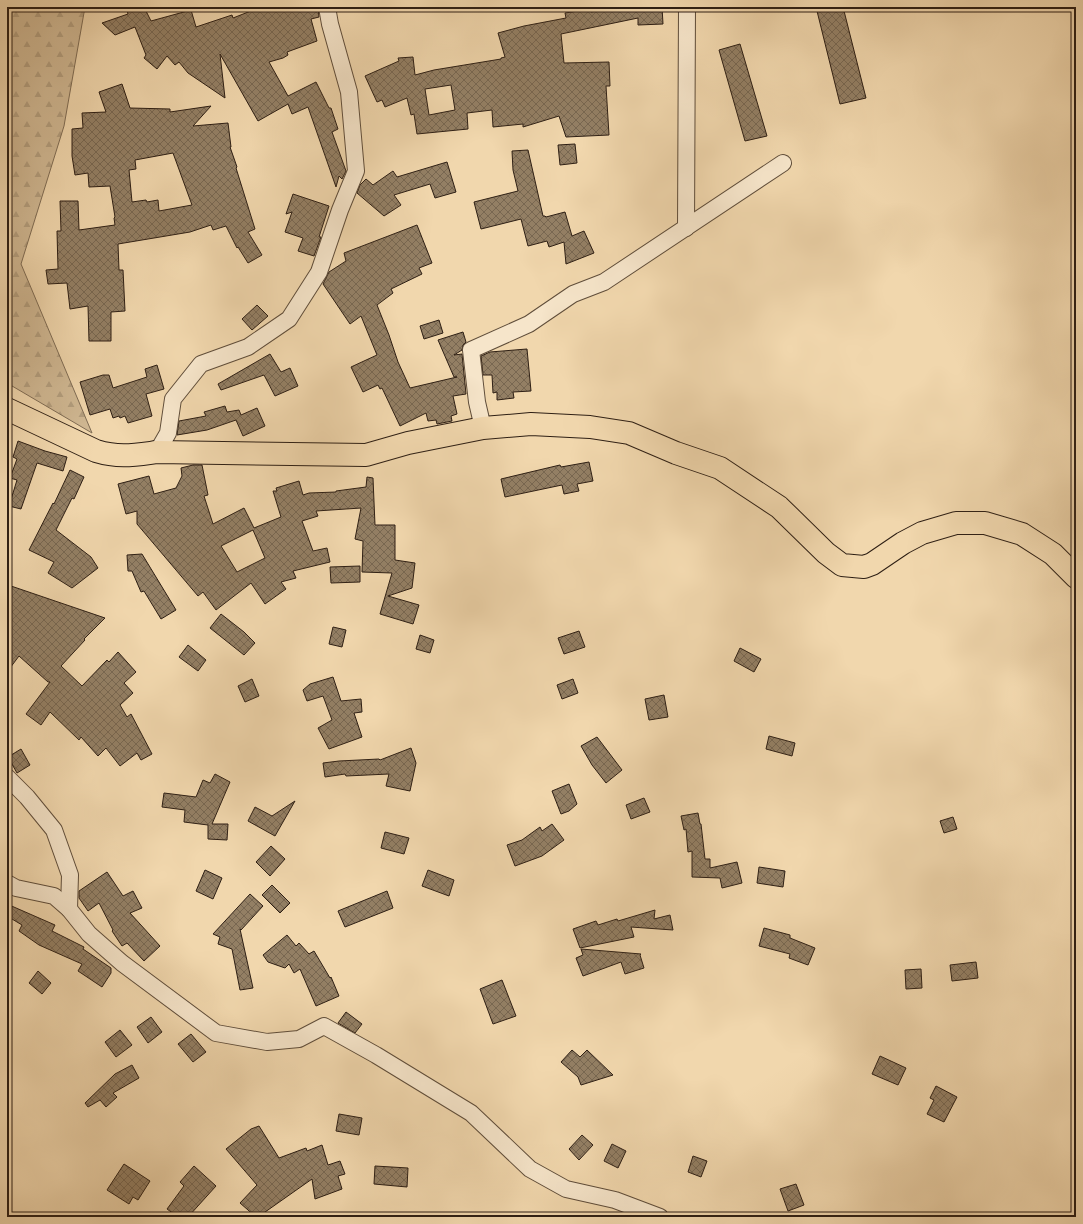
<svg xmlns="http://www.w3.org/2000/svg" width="1083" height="1224" viewBox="0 0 1083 1224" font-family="Alegreya,serif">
	<defs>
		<pattern id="forest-firs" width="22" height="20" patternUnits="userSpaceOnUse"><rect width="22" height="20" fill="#d0b893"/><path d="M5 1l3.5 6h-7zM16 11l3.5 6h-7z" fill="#b39e7e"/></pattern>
		<pattern id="building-cross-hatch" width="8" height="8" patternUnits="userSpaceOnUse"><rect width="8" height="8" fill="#937f64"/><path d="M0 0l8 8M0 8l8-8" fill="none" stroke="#786751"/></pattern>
	</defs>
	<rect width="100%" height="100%" fill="#f1d7ad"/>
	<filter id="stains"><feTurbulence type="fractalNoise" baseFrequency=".005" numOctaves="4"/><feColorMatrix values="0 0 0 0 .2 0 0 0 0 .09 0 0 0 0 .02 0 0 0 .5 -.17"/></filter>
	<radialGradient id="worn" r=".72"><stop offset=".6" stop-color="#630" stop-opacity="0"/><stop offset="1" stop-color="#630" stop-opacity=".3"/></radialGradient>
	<polygon fill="url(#forest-firs)" stroke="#7f6c54" points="7,7 85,7 64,126 21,264 92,433 7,383"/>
	<g fill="url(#building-cross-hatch)" stroke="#2e1f14" fill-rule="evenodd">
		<polygon points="126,7 144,7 151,21 191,10 196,27 232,15 233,18 261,7 318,7 319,17 311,19 317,41 287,52 288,55 283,58 269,62 288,96 316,82 329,108 331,108 338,129 332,132 346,171 342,179 339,176 336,187 308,107 292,114 288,104 258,121 220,54 225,98 188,73 179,62 175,65 167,56 157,69 144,58 146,55 135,27 115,35 102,23 128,14"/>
		<path d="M620,7H662L663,24L638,25V18L561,34L564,63L609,62L610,86H606L609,135L566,137L559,116L523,127V124L493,127L492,110L467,113L468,129L417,134L414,114L411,115L407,98L385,107L382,100L377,102L365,76L399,61L398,58L413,57L415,75L434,70L501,59V58L505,57L498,33L524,26L566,18L565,13L591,9V12ZM451,85L455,110L429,115L425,89Z"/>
		<polygon points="816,7 843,7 866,98 840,104"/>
		<polygon points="740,44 767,136 745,141 719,50"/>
		<path d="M122,84L130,108L170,109V112L211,106L193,126L228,123L231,147H230L237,167L236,168L255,229L248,232L262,255L248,263L238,247L237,248L226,226L213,230L211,225L190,232L118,244L119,270H123L125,311L111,312V341H89L88,306L70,309L67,283L48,284L46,270L58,269L57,231H61L60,201H78L79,230L115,225L114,218L115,217L110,186L89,187L88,173L75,175L72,156V129L83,128L82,113L106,112L99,92ZM173,153L192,205L159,211L158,200L147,202L146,200L132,202L129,170L136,169L135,160Z"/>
		<polygon points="575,144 577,163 560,165 558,145"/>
		<polygon points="528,150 543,216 545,216 546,217 565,212 572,236 584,231 594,253 566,264 564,242 549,247 547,241 528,246 521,219 481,229 474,202 518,191 513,170 512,151"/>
		<polygon points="447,162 456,192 435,198 430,184 394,195 401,205 384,216 357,193 360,185 366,179 373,185 393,171 397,177"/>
		<polygon points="293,194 329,206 319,237 321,237 314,256 298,251 303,238 285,232 292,212 286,214"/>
		<polygon points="417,225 432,263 419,268 422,274 391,289 393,293 377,305 389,335 398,362 410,388 457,377 454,377 438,340 463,332 466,342 463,345 462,350 454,355 462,354 466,394 453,396 457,414 451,416 452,421 437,424 436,420 428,421 426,413 400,426 382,388 380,389 378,385 363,392 351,367 377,355 361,316 350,324 323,284 329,272 346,261 344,253"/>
		<polygon points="257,305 268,316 252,330 242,319"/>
		<polygon points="439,320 443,333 424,339 420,326"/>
		<polygon points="527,349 531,391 513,392 514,398 497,400 497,392 493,393 492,375 483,375 481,356 490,352"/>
		<polygon points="270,354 281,372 290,368 298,386 275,396 264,375 221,390 218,384"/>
		<polygon points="157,365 164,389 146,394 152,416 128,423 125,416 120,418 119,416 113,418 110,409 90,415 80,382 103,375 109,375 113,388 147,377 145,369"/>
		<polygon points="225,406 227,412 239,410 241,415 257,408 265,426 243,436 236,420 207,430 177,435 179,421 206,416 204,412"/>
		<polygon points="18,441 45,451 67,457 63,471 37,463 21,509 9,506 17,480 10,478 17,459 13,457"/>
		<polygon points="589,462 593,481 577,484 579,491 564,494 562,485 505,497 501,479 560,465 561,467"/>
		<path d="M193,465H202L208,495L204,496L213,524L244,508L254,528L281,517L273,491H277L276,488L299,481L303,495L309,493L336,492V491L366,487L367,477L373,478L375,525H395V560L415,563L412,588L388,596L419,605L413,624L380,614L392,573L362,572L363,541L355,539L361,508L316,511L318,516L302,521L313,551L327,548L330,562L293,571L296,578L281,582L286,589L265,604L251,583L216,610L203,592L198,596L137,524V511L126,514L118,484L149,476L154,494L176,488L182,476L181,468ZM253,530L265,558L237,572L221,546Z"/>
		<polygon points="70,470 84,477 74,499 72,498 56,530 91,557 98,568 72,588 48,573 54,562 29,550 53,503 54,504"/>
		<polygon points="142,554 176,610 161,619 144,591 141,592 132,571 128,571 127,555"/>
		<polygon points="360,566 360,582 331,583 330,567"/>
		<polygon points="11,586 105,618 84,639 85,640 61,666 82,686 107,660 109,662 118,652 136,672 124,683 133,693 120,705 127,717 131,714 152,754 141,760 137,753 120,766 106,748 98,756 81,737 79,740 50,712 41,725 26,714 50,682 48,682 19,656 7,672 7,593"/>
		<polygon points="221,614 244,632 255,643 244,655 210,628"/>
		<polygon points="333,627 346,630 342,647 329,644"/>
		<polygon points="579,631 585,647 564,654 558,638"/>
		<polygon points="420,635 434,640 430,653 416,649"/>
		<polygon points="188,645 206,660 198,671 179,657"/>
		<polygon points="740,648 761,659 754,672 734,661"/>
		<polygon points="333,677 341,701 361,699 362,712 354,713 362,737 329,749 318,728 332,720 323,696 307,701 303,690 310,684"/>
		<polygon points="252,679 259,696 245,702 238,686"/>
		<polygon points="573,679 578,693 562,699 557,685"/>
		<polygon points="664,695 668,717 649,720 645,699"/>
		<polygon points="769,736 795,743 792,756 766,749"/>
		<polygon points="597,737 622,770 606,783 592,765 581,746"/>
		<polygon points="411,748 416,763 410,791 386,786 389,774 346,776 345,774 325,777 323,763 339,761 379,759 380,760"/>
		<polygon points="21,749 30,765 17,773 8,757"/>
		<polygon points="215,774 230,782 212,824 228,824 227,840 208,839 208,825 184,822 185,810 162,807 164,793 196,797 203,780 210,783"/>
		<polygon points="569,784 577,804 569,811 561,814 552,791"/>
		<polygon points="644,798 650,812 631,819 626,805"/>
		<polygon points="295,801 275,836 248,821 255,807 272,816"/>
		<polygon points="698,813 700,824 701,824 705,859 710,859 710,868 737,862 742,883 722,888 720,878 692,877 692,851 688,852 686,829 684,830 681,816"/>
		<polygon points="953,817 957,829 944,833 940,821"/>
		<polygon points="552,824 564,840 542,856 515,866 507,845 522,840 540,827 542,831"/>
		<polygon points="385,832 409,838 404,854 381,848"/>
		<polygon points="271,846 285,859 270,876 256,862"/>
		<polygon points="759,867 785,871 783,887 757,883"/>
		<polygon points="205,870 222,878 213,899 196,891"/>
		<polygon points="428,870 454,880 449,896 422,886"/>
		<polygon points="107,872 123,896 133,891 142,908 130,913 160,946 144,961 127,943 122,946 112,931 113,930 99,903 88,911 79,898 79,891"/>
		<polygon points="272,885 290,903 280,913 262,895"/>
		<polygon points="387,891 393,908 345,927 338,911"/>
		<polygon points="250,894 263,906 241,930 240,929 253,988 240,990 232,949 218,944 220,937 213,934"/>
		<polygon points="7,904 55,925 52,931 84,947 83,949 111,968 111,973 102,987 78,971 82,964 39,945 19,931 22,925 7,916"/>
		<polygon points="655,910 654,919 670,915 673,930 631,927 634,937 580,948 573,929 596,921 598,925 617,919 618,921"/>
		<polygon points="764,928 790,935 790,938 815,948 808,965 789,958 790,954 759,946"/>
		<polygon points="287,935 296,946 299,943 309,954 314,951 330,978 331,977 339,996 316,1006 300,969 294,973 289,964 285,968 268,962 263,955"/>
		<polygon points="581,949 641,954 640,955 644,968 625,974 621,962 583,976 576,958 583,955"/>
		<polygon points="976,962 978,978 952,981 950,965"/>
		<polygon points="921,969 922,988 906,989 905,970"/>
		<polygon points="38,971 51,983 42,994 29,983"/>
		<polygon points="502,980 516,1016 493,1024 480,989"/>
		<polygon points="346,1012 362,1024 355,1033 338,1023"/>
		<polygon points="151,1017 162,1032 148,1043 137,1027"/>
		<polygon points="120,1030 132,1045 116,1057 105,1042"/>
		<polygon points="191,1034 206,1052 193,1062 178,1044"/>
		<polygon points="572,1050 580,1057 587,1050 613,1075 581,1085 578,1077 561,1062"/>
		<polygon points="880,1056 906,1068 898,1085 872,1074"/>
		<polygon points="132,1065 139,1078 113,1093 117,1097 106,1107 100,1100 88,1107 85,1103 115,1074"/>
		<polygon points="936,1086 957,1097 944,1122 927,1114 934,1100 930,1098"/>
		<polygon points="339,1114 362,1118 359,1135 336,1131"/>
		<polygon points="259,1126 279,1158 306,1148 307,1151 322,1145 328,1165 340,1161 345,1174 338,1176 342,1189 315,1199 312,1179 258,1217 256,1217 240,1203 257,1185 226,1149 251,1129"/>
		<polygon points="582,1135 593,1145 579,1160 569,1149"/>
		<polygon points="612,1144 626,1151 618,1168 604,1161"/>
		<polygon points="693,1156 707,1161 701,1177 688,1172"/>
		<polygon points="124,1164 150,1181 138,1200 133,1197 129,1204 107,1190"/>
		<polygon points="194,1166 216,1186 188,1217 178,1217 167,1209 184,1186 180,1182"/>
		<polygon points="375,1166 408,1168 407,1187 374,1184"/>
		<polygon points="796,1184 804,1205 788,1211 780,1189"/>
	</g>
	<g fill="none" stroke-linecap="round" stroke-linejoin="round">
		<defs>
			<g id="minor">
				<polyline points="686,228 687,7"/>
				<polyline points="483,428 477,402 471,350 529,324 573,294 604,282 783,163"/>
				<polyline points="157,452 168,433 173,399 201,364 248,347 289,319 319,272 340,210 356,171 349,92 330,24 327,7"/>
				<polyline points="7,777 27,797 54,830 70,875 69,909"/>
				<polyline points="7,883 16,888 54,896 69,909 89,934 122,963 216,1033 267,1042 299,1039 324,1026 376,1055 471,1113 530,1169 566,1189 615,1200 660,1217"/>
			</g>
			<path id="primary" d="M7,409L96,451C119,458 134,455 157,452L366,455L408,443L483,428L531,424L590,427L629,433L676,453L720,468L779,507L826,553L842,565L864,567L872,564L903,543L922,533L956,523H985L1022,534L1053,554L1076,577"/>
		</defs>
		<use href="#minor" stroke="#5f4d3a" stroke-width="18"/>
		<use href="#primary" stroke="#2e1f14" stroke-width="24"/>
		<use href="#minor" stroke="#f6e5ca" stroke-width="16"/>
		<use href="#primary" stroke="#f1d7ad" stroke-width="22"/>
	</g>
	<rect width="1083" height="1224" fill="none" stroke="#f1d7ad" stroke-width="24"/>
	<rect x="8" y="8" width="1067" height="1208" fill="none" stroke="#2e1f14" stroke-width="2"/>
	<rect x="12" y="12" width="1059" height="1200" fill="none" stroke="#2e1f14"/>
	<rect width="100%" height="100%" filter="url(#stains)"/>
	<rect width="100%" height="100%" fill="url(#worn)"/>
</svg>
